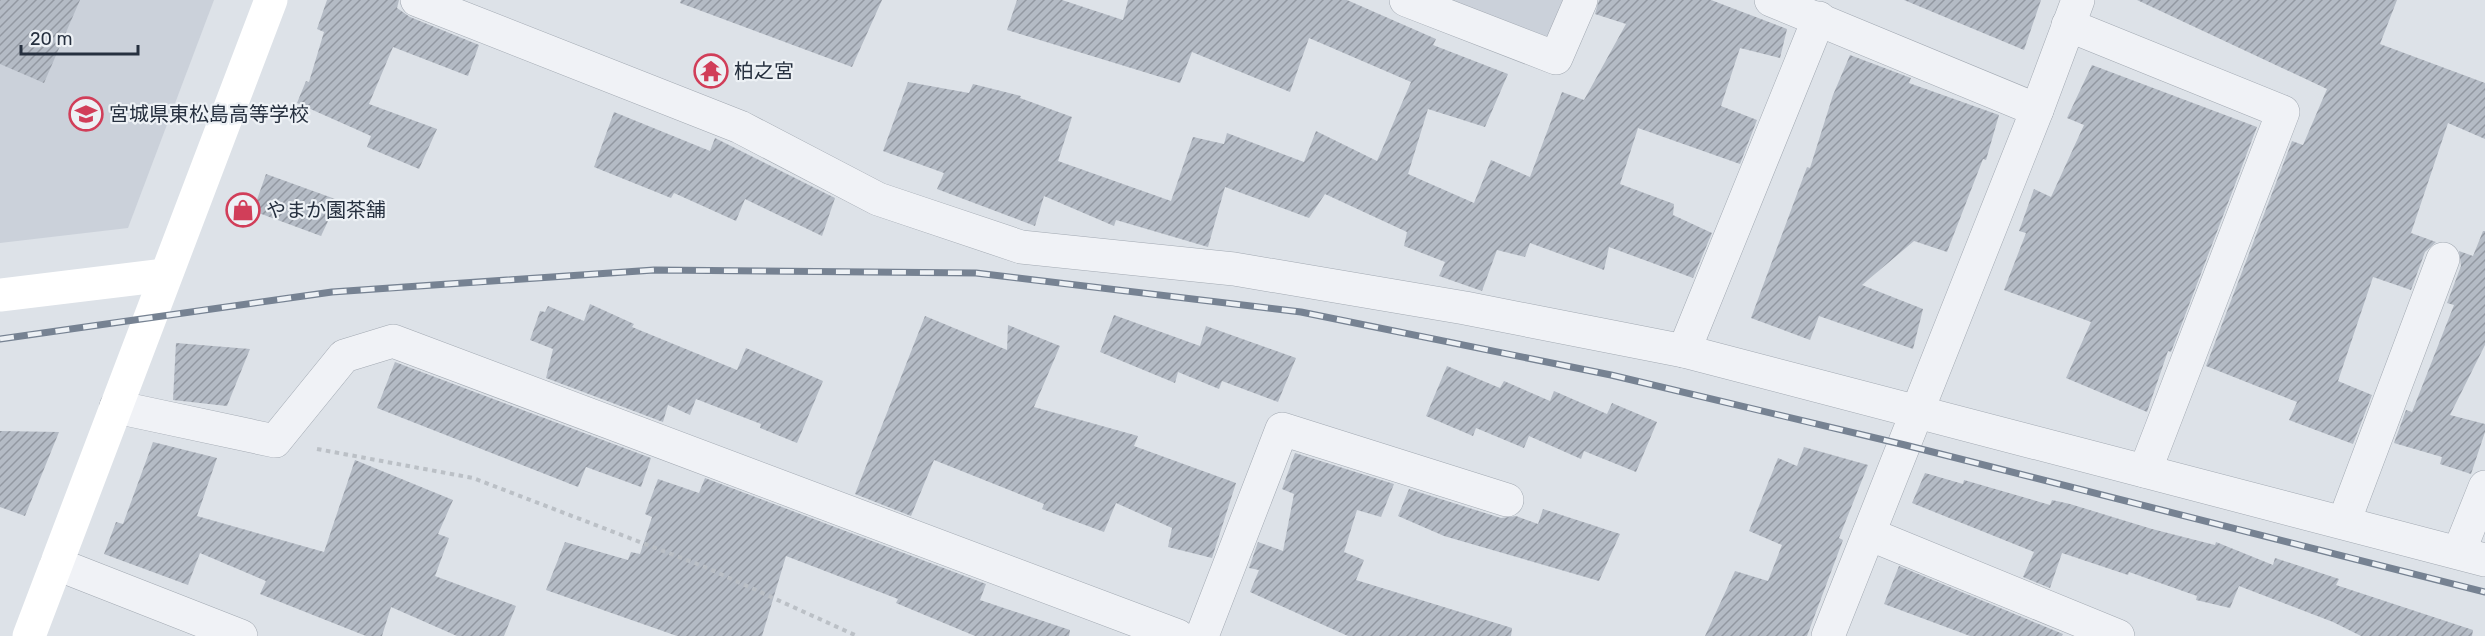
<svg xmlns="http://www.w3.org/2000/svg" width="2485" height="636" viewBox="0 0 2485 636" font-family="Rubik,'Noto Sans JP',sans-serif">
	<defs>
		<pattern id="building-hatch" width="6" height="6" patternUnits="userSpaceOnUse" patternTransform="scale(1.5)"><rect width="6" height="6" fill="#b4bbc5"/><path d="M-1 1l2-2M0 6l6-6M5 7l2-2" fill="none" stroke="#9298a1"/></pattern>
	</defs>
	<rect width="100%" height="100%" fill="#dde2e8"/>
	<g fill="#cbd1da">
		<polygon points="0,0 214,0 128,228 0,243"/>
		<polygon points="1442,0 1567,0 1551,42"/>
	</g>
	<g fill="url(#building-hatch)">
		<polygon points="0,0 80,0 44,83 0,64"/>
		<polygon points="327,0 399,0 397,8 410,17 479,45 468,76 393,47 369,104 437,129 419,169 367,147 371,136 297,103 306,81 309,82 324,32 317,29"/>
		<polygon points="681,0 882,0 852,67 680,3"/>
		<polygon points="1017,0 1062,0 1123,20 1128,0 1347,0 1436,39 1433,45 1508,74 1485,127 1428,109 1408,174 1474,203 1491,160 1530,177 1562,92 1584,100 1626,24 1595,14 1599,0 1711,0 1787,29 1780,58 1740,48 1721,106 1757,120 1740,164 1638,128 1620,184 1674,204 1673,215 1712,233 1693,278 1609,247 1604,270 1530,243 1525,257 1497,250 1482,291 1439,276 1445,262 1404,246 1407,232 1325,194 1309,218 1225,187 1208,247 1116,220 1114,226 1044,196 1035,226 937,189 944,173 883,151 908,82 969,93 973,84 1021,96 1020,98 1072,117 1058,161 1171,201 1193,137 1224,144 1227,133 1304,162 1316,131 1377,161 1411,82 1309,38 1290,92 1192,52 1180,83 1007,30"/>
		<polygon points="1904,0 2041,0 2024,50"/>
		<polygon points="2137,0 2397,0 2380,44 2485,83 2485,139 2448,123 2411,233 2436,242 2425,252 2411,290 2373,277 2338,381 2372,395 2353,444 2289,420 2297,402 2206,366 2292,141 2303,145 2327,89"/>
		<polygon points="1850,55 1911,78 1909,83 1999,115 1986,160 1983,159 1947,252 1914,241 1862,285 1923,309 1913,349 1819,316 1810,340 1751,318 1807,167 1810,168 1833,95"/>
		<polygon points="2092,65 2257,127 2171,352 2168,351 2147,412 2066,378 2091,322 2004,290 2026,233 2019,231 2034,189 2051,197 2084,125 2067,118"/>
		<polygon points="614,112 710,151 715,138 835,198 822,236 745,199 736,221 674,193 671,198 594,167"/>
		<polygon points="266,174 338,200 321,236 253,211"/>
		<polygon points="2483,231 2485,231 2485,345 2450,415 2485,424 2485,432 2471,474 2440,464 2442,457 2394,443 2406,410 2412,412 2454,305 2447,303 2461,266 2459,251 2473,256"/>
		<polygon points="590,304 634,324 632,327 737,370 746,348 823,381 797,443 760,428 761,424 696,399 690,415 668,405 663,422 546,378 553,349 530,340 540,311 545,312 548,306 584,321"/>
		<polygon points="1114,315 1200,346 1206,326 1296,358 1278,402 1222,381 1219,389 1178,372 1175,383 1100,352"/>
		<polygon points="925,316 1007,350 1008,325 1060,346 1034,407 1138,436 1134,446 1236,483 1212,558 1168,547 1172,528 1116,503 1104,532 1042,509 1044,504 934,460 911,516 855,494"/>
		<polygon points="176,343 250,349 227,406 173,400"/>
		<polygon points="395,362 651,458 641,487 586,467 578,487 377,408"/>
		<polygon points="1447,366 1500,388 1504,381 1550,401 1554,391 1607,414 1612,403 1657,422 1636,472 1584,451 1581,459 1529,436 1524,448 1476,428 1473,436 1426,416"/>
		<polygon points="0,431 59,432 25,516 0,507"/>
		<polygon points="153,442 217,458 197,516 324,552 355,460 453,500 438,534 449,538 435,576 516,606 504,636 457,636 391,607 382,636 366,636 260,594 266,581 200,553 188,585 104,554 116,522 123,524"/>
		<polygon points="1804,447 1868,465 1839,538 1843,540 1807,636 1705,636 1735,571 1768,581 1782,545 1749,531 1778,458 1797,466"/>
		<polygon points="1295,453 1394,484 1381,517 1357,510 1344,552 1364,560 1356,580 1512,628 1511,636 1348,636 1250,592 1259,570 1249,568 1258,542 1283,551 1294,494 1282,489"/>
		<polygon points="1925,473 1963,484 1964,480 2050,505 2052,500 2070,504 2152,529 2215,545 2216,542 2273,565 2275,558 2339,579 2336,585 2473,630 2472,636 2361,636 2333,622 2239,586 2230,608 2196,600 2197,596 2129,572 2128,575 2062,553 2050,588 2023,577 2034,552 1912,503"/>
		<polygon points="705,478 986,584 980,600 1070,630 1069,636 975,636 896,603 898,599 786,556 762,636 677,636 546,590 565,542 628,560 631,552 640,554 652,517 645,514 658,479 699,493"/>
		<polygon points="1409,489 1501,518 1516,516 1538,524 1543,509 1620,534 1599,581 1444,536 1398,516"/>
		<polygon points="1899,566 2063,634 2062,636 1970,636 1884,604"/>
	</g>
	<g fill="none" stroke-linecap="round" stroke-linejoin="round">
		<defs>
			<g id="street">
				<polyline points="417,0 740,127 878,199 1021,247 1234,269 1465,308 1684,351 2485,560"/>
				<polyline points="1406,0 1556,58 1581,0"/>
				<polyline points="1771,0 2037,110"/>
				<polyline points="2068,25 2283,112 2145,471"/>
				<polyline points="1684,351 1819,18"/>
				<polyline points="116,407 275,441 344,356 393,341 1178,636"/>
				<polyline points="2344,522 2443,259"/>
				<polyline points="1869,534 2118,636"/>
				<polyline points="2459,552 2485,487"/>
				<polyline points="57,564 241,636"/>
				<polyline points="1202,636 1282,429 1507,500"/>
				<polyline points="1828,636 2037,110 2078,0"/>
			</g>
		</defs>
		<use href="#street" stroke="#a2a9b2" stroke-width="34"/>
		<polyline stroke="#bbc0c6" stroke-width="4" stroke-dasharray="4.5 4.5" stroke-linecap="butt" points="317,449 473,478 705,567 857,636"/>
		<use href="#street" stroke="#f0f2f6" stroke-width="33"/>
		<g stroke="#fff" stroke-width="33">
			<polyline points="0,295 165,275"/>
			<polyline points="29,636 271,0"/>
		</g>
		<defs>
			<polyline id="rail" points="0,339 332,292 654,270 976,273 1301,312 1611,375 1905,445 2485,592"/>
		</defs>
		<use href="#rail" stroke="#768292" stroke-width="7"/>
		<use href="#rail" stroke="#edf1f5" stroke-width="4.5" stroke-dasharray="14" stroke-linecap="butt"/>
	</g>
	<defs>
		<symbol id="temple-ring" viewBox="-11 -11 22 22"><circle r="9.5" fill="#edf1f5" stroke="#d13e59" stroke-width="1.5"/><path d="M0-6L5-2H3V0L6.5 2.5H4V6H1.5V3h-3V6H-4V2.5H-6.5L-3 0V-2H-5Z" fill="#d13e59"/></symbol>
		<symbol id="school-ring" viewBox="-11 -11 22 22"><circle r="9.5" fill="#edf1f5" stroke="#d13e59" stroke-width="1.5"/><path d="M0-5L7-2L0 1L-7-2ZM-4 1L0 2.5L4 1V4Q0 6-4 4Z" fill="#d13e59"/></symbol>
		<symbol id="shop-ring" viewBox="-11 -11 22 22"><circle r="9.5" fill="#edf1f5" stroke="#d13e59" stroke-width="1.5"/><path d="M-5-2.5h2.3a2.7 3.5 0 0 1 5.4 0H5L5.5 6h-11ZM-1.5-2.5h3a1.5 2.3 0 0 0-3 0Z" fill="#d13e59"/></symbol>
	</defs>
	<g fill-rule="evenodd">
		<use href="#temple-ring" x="692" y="52" width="38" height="38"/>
		<use href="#school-ring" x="67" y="95" width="38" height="38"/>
		<use href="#shop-ring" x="224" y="191" width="38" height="38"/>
	</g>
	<g text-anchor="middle" stroke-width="4.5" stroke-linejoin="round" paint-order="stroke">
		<g font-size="20" fill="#26303f" stroke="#edf1f5" text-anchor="start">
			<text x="734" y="78">柏之宮</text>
			<text x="109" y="121">宮城県東松島高等学校</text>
			<text x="266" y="217">やまか園茶舗</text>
		</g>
	</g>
	<path d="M21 45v9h117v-9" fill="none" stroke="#26303f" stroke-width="3"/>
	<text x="30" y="45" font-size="18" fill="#26303f" stroke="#edf1f5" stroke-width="4.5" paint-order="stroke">20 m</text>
</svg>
